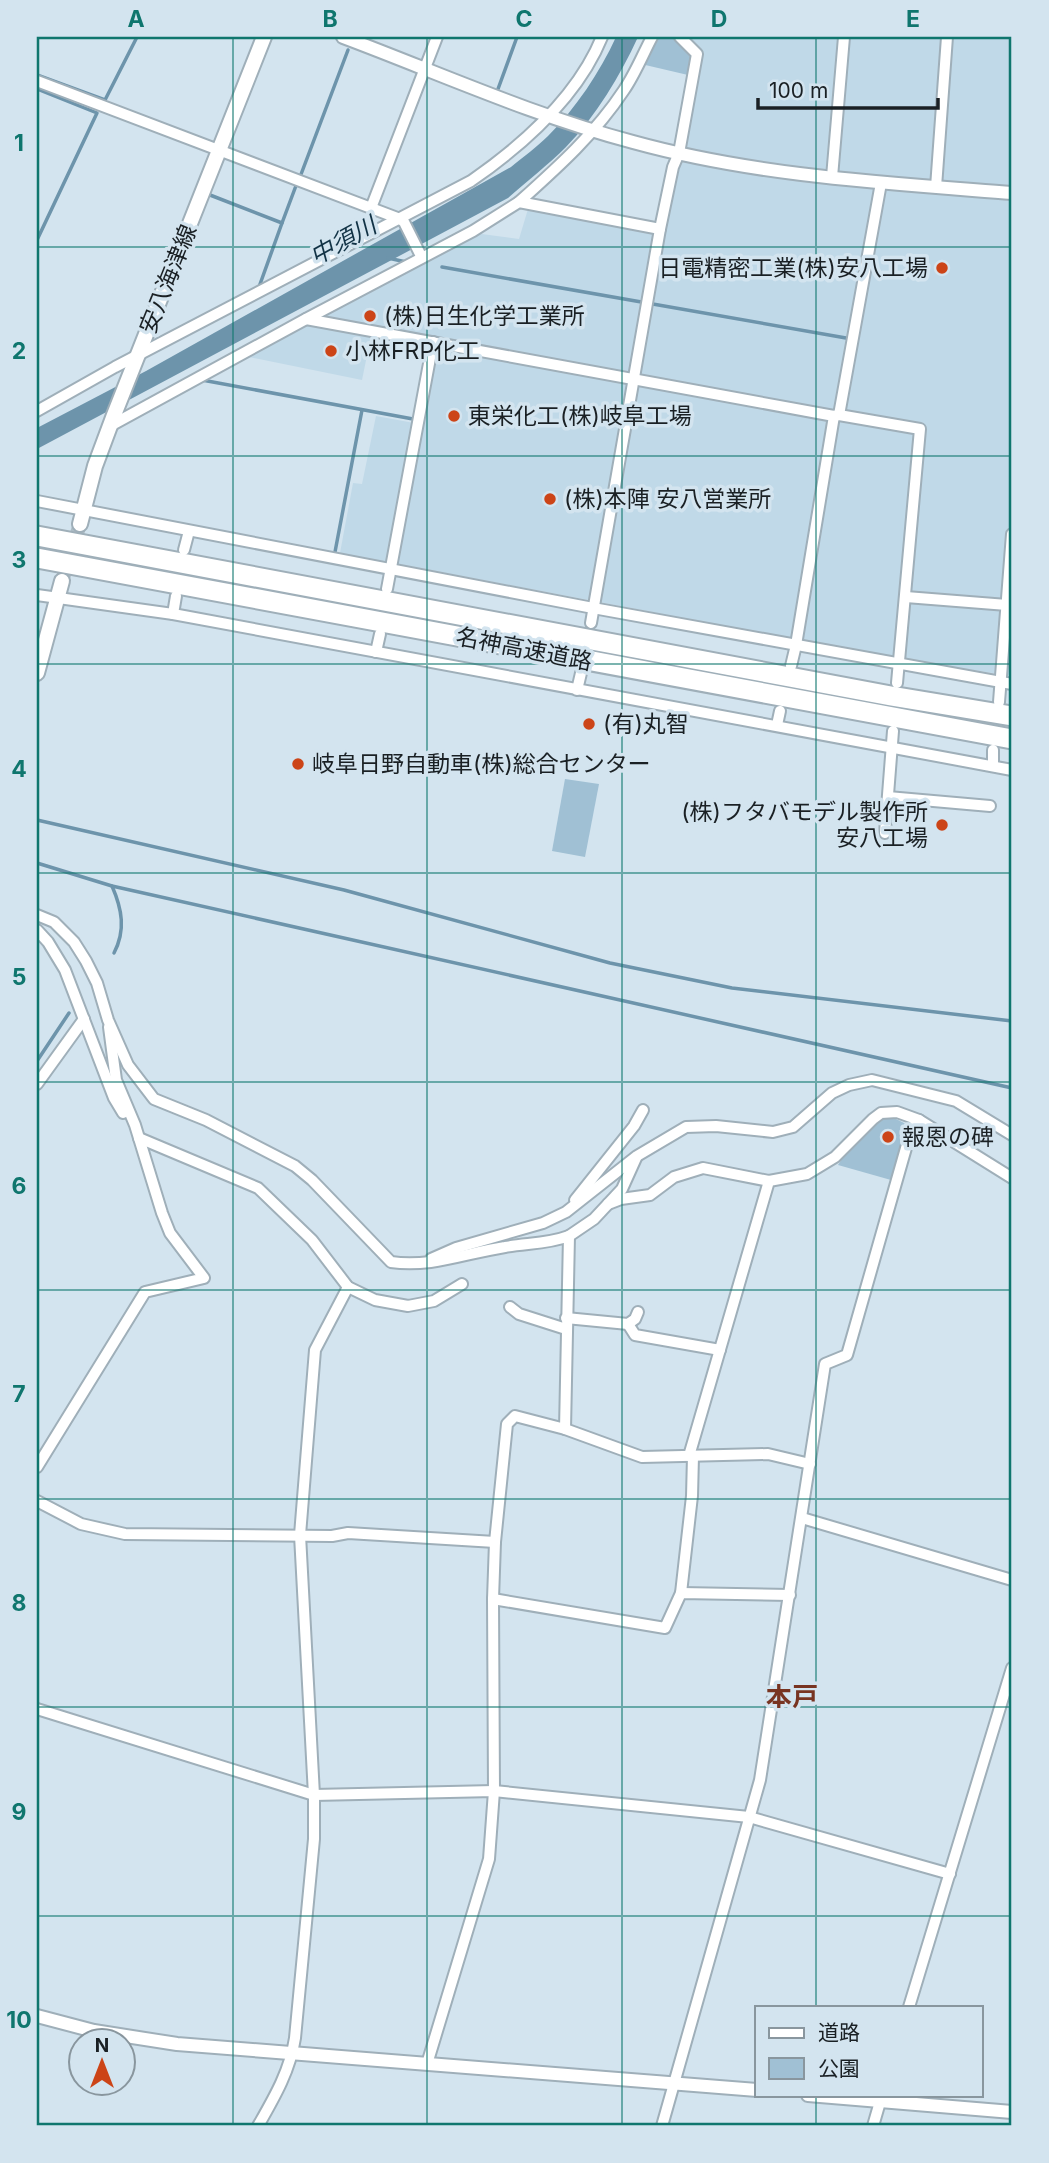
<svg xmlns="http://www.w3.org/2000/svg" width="1049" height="2163" viewBox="0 0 1049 2163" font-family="Inter,'Noto Sans JP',sans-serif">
	<rect width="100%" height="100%" fill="#d3e4ef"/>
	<polygon fill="#c0d9e8" points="687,37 1012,37 1012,676 894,658 340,553 353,483 362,484 376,416 414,423 428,346 371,336 362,380 244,356 474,233 519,239 528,209 664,235 677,169 688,139 703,54"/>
	<g fill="#a0c0d4">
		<polygon points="655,37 674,37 692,54 688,75 641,64"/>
		<polygon points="565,779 599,784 585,857 552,851"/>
		<polygon points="882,1117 894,1118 906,1124 891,1180 838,1165 855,1138"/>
	</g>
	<path fill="#6d94ab" d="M616,37H638C620,76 596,116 566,147C548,165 527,181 508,198L37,449V428L146,371L511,167C523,157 537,147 548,136C576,108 600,72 616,37Z"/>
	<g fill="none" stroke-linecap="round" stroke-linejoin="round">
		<g stroke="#6d94ab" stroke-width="3.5">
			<polyline points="37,75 105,100 137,37"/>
			<polyline points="37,89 97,113 37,240"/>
			<polyline points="498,89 517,37"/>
			<polyline points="300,177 348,50"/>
			<polyline points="210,195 282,223 259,287"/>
			<polyline points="282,223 297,183"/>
			<polyline points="388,258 406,262"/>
			<polyline points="442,267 846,338"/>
			<polyline points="202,380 413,419"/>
			<polyline points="335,552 362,410"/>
			<polyline points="37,820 344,890 610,963 732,988 1012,1021"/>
			<polyline points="37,863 112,886 1012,1088"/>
			<path d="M112,886C122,909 126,930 114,953"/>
			<polyline points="37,1061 69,1013"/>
		</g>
		<polyline stroke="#aebdc6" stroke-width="14" stroke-dasharray="14 7" stroke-linecap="butt" points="62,581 80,524"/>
		<defs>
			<g id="minor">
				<polyline points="37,81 400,219 404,222 420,254"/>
				<polyline points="832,177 844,37"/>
				<polyline points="936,187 947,37"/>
				<path d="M519,202C558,167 595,134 624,90C635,74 643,54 652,37"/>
				<polyline points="371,208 437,37"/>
				<polyline points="306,319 834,416 839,415 920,429 897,683"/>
				<path d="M37,411L115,367L471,181C523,145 578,96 602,37"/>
				<polyline points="839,415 881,183"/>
				<polyline points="110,426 306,319 473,231 519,202 660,229"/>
				<polyline points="37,501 593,608 1012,684"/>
				<polyline points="184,550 189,531"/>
				<polyline points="387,589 433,342"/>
				<polyline points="37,595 173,614 1012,770"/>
				<polyline points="906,597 1007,605"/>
				<polyline points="173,614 176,596"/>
				<polyline points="591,623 660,229 673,167 679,153 697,54 680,37"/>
				<polyline points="376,652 380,634"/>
				<polyline points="791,666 796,645 834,416"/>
				<polyline points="577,690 581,673"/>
				<polyline points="999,702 1012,534"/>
				<polyline points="777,725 780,711"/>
				<polyline points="993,766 993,750"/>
				<polyline points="888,797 990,806"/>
				<polyline points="885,833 893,731"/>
				<path d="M37,915L54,922L74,942L86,961L97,983L108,1020L128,1065L154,1099L206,1120L295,1166L312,1180L391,1262C430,1268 466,1253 505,1247C527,1243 548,1244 569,1236L565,1429L515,1416L507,1424L495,1542L493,1599L494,1791L489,1859L427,2064"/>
				<polyline points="37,930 48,942 65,970 114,1098 123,1113"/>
				<polyline points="37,1084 84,1019"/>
				<polyline points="139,1138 258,1188 312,1240 348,1287 375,1300 408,1306 434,1301 462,1284"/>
				<polyline points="575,1200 634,1126 643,1110"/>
				<polyline points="608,1204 621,1199 650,1195 674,1177 703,1168 769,1181"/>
				<polyline points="569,1236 594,1219 622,1189 636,1158"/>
				<polyline points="431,1259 456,1248 543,1223 566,1212 637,1156 686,1127 716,1126 773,1132 793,1127 832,1093 849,1085 872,1080 956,1101 1012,1135"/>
				<polyline points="510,1307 519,1314 566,1329"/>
				<polyline points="566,1318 628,1324 635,1319 638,1312"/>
				<polyline points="628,1324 635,1335 720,1350"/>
				<polyline points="565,1429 642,1457 768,1454 810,1464"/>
				<polyline points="689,1456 769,1181 807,1174 835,1157 873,1119 881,1113 897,1112 919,1120 1012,1178"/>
				<polyline points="37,1467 145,1292 204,1278 170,1233 162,1213 135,1125 116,1080 109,1027"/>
				<polyline points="37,1501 81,1524 125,1534 332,1536 348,1533 495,1542"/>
				<polyline points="802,1518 1012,1580"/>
				<polyline points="681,1593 692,1496 693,1456"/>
				<polyline points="493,1599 665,1628 681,1593 790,1595"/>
				<polyline points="37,1709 314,1795 494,1791 749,1817 950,1874"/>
				<polyline points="909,2007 1012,1668"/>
				<path d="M258,2126C274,2098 290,2071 295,2038L314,1839V1795L300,1535L315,1350L348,1287"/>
				<polyline points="662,2126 760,1780 825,1364 847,1355 906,1148 912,1128 919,1120"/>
				<polyline points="873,2126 882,2095"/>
			</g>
			<g id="tertiary">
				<path d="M343,37C439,73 534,116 633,142C756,176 885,183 1012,193"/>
				<polyline points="37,2016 94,2031 177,2044 757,2090"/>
				<polyline points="808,2095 1012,2112"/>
			</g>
			<g id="secondary">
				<polyline points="80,524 95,466 114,415 264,37"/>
				<polyline points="37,673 62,581"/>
			</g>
			<g id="motorway">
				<polyline points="37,536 891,696 1012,716"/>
				<polyline points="37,558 1012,739"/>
			</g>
		</defs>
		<use href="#minor" stroke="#9fafb9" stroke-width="14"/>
		<use href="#tertiary" stroke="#9fafb9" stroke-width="16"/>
		<use href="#secondary" stroke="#9fafb9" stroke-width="18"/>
		<use href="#motorway" stroke="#9fafb9" stroke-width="23"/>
		<use href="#minor" stroke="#fff" stroke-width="10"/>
		<use href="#tertiary" stroke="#fff" stroke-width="12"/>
		<use href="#secondary" stroke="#fff" stroke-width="14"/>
		<use href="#motorway" stroke="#fff" stroke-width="19"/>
	</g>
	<path fill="none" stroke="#0f766e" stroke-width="2" stroke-opacity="0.55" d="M233,37V2126M427,37V2126M622,37V2126M816,37V2007M37,247H1012M37,456H1012M37,664H1012M37,873H1012M37,1082H1012M37,1290H1012M37,1499H1012M37,1707H1012M37,1916H1012M816,2095V2126"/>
	<g fill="#cc4417" stroke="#d3e4ef" stroke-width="2.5">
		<circle cx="942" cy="268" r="7"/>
		<circle cx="370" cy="316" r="7"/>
		<circle cx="331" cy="351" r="7"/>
		<circle cx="454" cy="416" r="7"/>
		<circle cx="550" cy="499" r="7"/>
		<circle cx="589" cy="724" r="7"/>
		<circle cx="298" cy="764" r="7"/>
		<circle cx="942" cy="825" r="7"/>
		<circle cx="888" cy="1137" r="7"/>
	</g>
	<g text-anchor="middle" stroke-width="7" stroke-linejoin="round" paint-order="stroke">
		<g font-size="23" fill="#1a2024" stroke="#d3e4ef" text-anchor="start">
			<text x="928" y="276" text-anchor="end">日電精密工業(株)安八工場</text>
			<text x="384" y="324">(株)日生化学工業所</text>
			<text x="345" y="359">小林FRP化工</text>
			<text x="468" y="424">東栄化工(株)岐阜工場</text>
			<text x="564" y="507">(株)本陣 安八営業所</text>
			<text x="603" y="732">(有)丸智</text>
			<text x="312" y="772">岐阜日野自動車(株)総合センター</text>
			<text x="928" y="820" text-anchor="end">(株)フタバモデル製作所<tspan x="928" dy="26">安八工場</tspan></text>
			<text x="902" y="1145">報恩の碑</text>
		</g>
		<g font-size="23" fill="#1a2024" stroke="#d3e4ef">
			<text transform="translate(168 279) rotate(-68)" y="8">安八海津線</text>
			<text transform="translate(524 649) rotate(11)" y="8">名神高速道路</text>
		</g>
		<g font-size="24" font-style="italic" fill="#113245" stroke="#d3e4ef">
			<text transform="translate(343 241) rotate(-29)" y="8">中須川</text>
		</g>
		<g font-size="26" font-weight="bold" fill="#783421" stroke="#d3e4ef">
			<text x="792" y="1706">本戸</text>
		</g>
	</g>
	<rect width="1049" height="2163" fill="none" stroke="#d3e4ef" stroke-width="77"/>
	<rect x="755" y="2006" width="228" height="91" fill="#d3e4ef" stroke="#89969e" stroke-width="2"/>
	<rect x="769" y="2028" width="35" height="10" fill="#ffffff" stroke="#89969e" stroke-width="2"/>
	<text x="818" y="2040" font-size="21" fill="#1a2024">道路</text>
	<rect x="769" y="2058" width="35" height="21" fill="#a0c0d4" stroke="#89969e" stroke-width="2"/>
	<text x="818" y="2076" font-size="21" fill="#1a2024">公園</text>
	<g transform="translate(102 2062)"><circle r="33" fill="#d3e4ef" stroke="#89969e" stroke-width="2"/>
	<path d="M0-5L12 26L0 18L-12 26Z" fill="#cc4417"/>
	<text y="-10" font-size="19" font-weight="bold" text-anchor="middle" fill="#1a2024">N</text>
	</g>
	<path d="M758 98v10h180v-10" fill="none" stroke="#1a2024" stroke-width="3.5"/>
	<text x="769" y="98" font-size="21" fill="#1a2024" stroke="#d3e4ef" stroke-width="5" paint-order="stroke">100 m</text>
	<rect x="38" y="38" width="972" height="2086" fill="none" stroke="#0f766e" stroke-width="2.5"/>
	<g font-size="23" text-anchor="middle" font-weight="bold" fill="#0f766e">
		<text x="136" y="27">A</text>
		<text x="330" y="27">B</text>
		<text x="524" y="27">C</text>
		<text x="719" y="27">D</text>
		<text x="913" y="27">E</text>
		<text x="19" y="151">1</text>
		<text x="19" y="359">2</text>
		<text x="19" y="568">3</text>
		<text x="19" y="777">4</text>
		<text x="19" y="985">5</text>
		<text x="19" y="1194">6</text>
		<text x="19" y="1402">7</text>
		<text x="19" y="1611">8</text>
		<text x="19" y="1820">9</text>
		<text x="19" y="2028">10</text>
	</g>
</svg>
